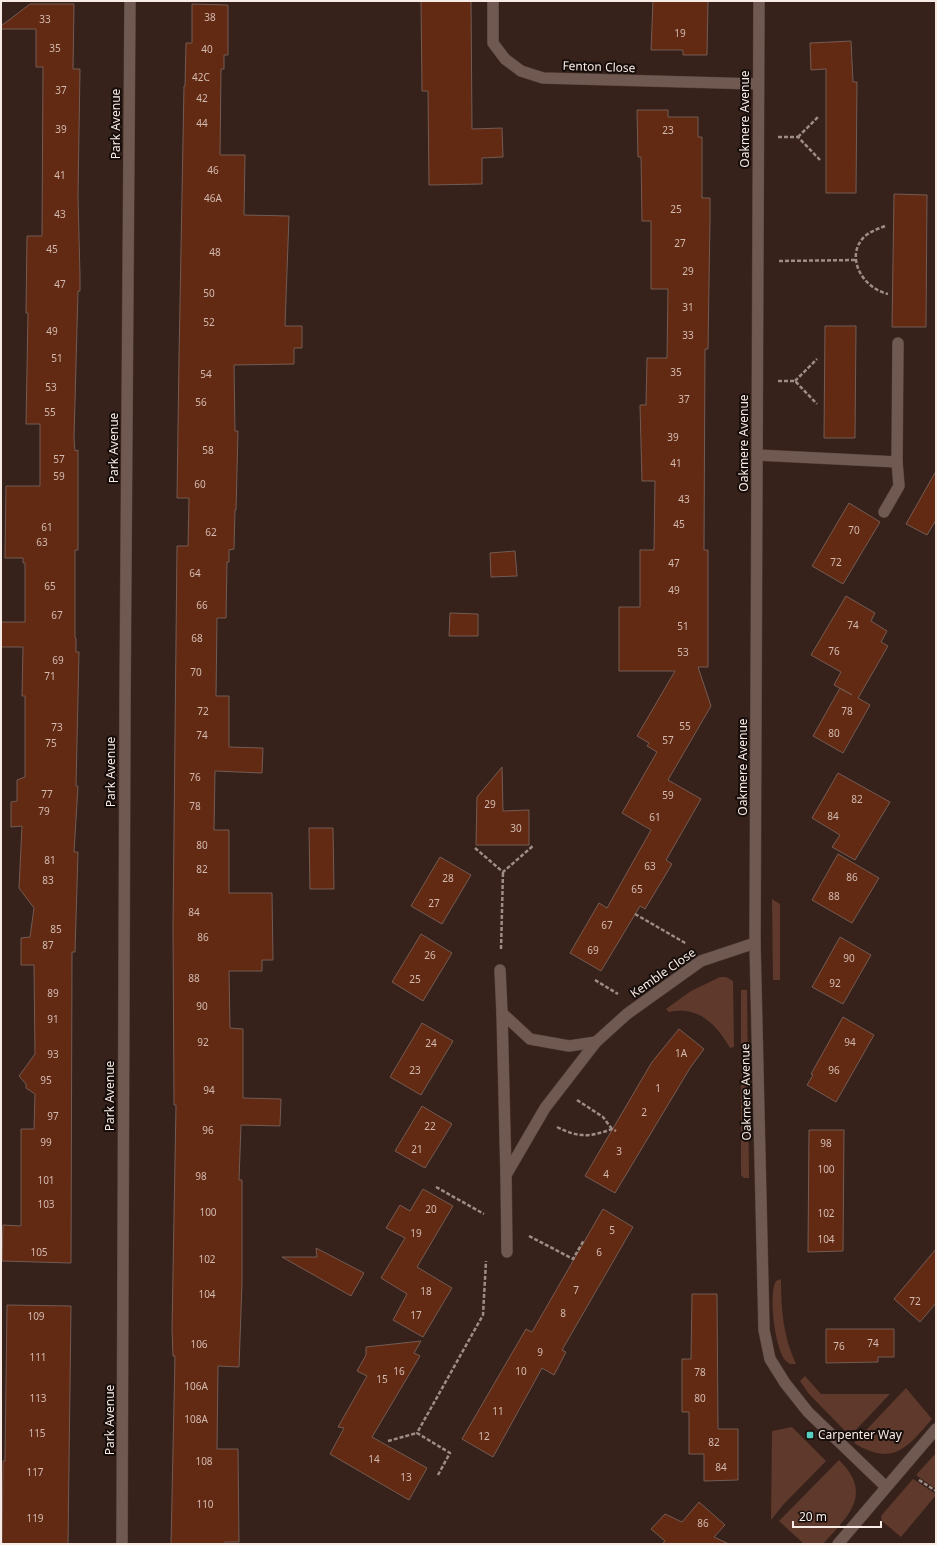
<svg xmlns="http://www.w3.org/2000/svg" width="937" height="1545" viewBox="0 0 937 1545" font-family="'Noto Sans',sans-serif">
	<rect width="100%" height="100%" fill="#36221b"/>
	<g fill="#5f392b">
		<polygon points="772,899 780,904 780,980 773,980"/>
		<path d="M720,977H726L733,981L734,1047L730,1048C716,1024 699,1006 669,1012L666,1009L691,991Z"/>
		<polygon points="741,990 747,990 749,1178 744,1178 741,1175"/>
		<path d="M781,1279C781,1309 783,1336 796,1364C792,1364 790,1365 787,1362C775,1353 768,1293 776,1281Z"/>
		<polygon points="805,1376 821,1394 890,1394 850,1436 809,1394 800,1381"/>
		<path d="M906,1388L932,1419C907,1448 893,1467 854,1443Z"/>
		<polygon points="792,1427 826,1461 783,1505 771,1520 772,1431"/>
		<polygon points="936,1453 936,1489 916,1475"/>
		<path d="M839,1460C874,1494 848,1516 823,1544H804L779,1521Z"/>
		<polygon points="913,1479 936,1494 936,1495 901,1537 882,1521 881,1516"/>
	</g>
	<g fill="#632a13" stroke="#735b53">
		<polygon points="421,1 471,1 472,129 502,128 503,157 482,158 482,184 429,185 428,91 422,91"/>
		<polygon points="653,1 708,1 707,55 683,55 683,50 651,50"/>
		<polygon points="30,4 74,4 73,69 80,69 78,196 80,276 80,291 78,291 74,438 75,451 78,450 78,550 75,550 75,638 76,638 76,652 79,652 76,786 78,786 74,852 78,852 75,952 72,952 71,1263 2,1261 3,1225 21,1226 21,1129 34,1129 35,1094 26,1088 26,1084 19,1076 35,1054 34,965 21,965 21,938 30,937 34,908 19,888 22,826 11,827 11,802 17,801 17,780 25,777 25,696 22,696 23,647 1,647 1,622 25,622 25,563 23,563 23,558 5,558 6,486 40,486 40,424 26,424 28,313 26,313 27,236 42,236 43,67 36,67 36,29 1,29 1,26"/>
		<polygon points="192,4 228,5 228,55 224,55 224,69 221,69 220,155 245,155 244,215 289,216 285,326 302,326 302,348 294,348 294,364 234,365 235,431 238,431 236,510 235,510 234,549 229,550 229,562 227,562 226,618 217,618 216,696 229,696 229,747 263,748 262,773 215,771 214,830 229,830 229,893 272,893 273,960 262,960 262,971 229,971 230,1028 243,1029 243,1098 281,1099 280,1126 241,1125 239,1180 242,1180 242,1283 239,1367 218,1366 217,1449 238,1449 239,1542 225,1542 225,1544 171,1544 175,1356 173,1356 172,1330 176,1105 174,1105 173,926 177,546 188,546 189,498 177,498 179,358 184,86 185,86 186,43 192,43"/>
		<polygon points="851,41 853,82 857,82 856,193 826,193 826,69 811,70 810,43"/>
		<polygon points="637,110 668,110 668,117 698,117 698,137 702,137 702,198 710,198 710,220 708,349 705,349 704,550 708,550 708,667 698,667 711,706 668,780 701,799 666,860 672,864 645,909 640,906 601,971 570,953 599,903 607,908 651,830 622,813 657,752 647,746 649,743 637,736 675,671 619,671 619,607 640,607 640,550 654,550 655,481 642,481 640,405 646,405 647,358 667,358 668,289 651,289 651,221 642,221 641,157 638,157"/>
		<polygon points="894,194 927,195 926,327 892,327"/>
		<polygon points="825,326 856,326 855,438 824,438"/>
		<polygon points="936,471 936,520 927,535 906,524"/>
		<polygon points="849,503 880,522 843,584 812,566"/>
		<polygon points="515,551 517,576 491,577 490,553"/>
		<polygon points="846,596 875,613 871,621 887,631 881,642 888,646 858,698 870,705 843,753 813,736 840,688 852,695 834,685 841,672 811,655"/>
		<polygon points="450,613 478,614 478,636 449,636"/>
		<polygon points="502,767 503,811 529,810 529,845 476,845 477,797"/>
		<polygon points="838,773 890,802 855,860 832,847 840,835 812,818"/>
		<polygon points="309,828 333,828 334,889 310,889"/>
		<polygon points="838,854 879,878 852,923 812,900"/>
		<polygon points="440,857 471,875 442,924 411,906"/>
		<polygon points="421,934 452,953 423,1001 392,982"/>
		<polygon points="840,937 871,955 843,1004 812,987"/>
		<polygon points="843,1017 874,1035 836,1102 807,1085 813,1075 811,1074"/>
		<polygon points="422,1023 453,1041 421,1095 390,1077"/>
		<polygon points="679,1029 704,1049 690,1068 615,1193 585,1176 652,1062"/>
		<polygon points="422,1106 452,1124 425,1168 395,1151"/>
		<polygon points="809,1130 844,1130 843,1251 808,1252"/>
		<polygon points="423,1189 453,1206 417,1267 452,1288 423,1337 393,1320 407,1294 381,1278 405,1238 386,1228 400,1205 410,1211"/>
		<polygon points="603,1209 633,1227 562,1350 566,1352 554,1375 542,1368 493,1457 462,1439 526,1329 532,1332"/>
		<polygon points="316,1248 364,1273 351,1296 282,1257 317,1257"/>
		<polygon points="936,1249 936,1303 920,1322 894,1299"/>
		<polygon points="692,1294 717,1294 718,1429 738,1429 738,1480 704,1481 704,1454 689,1454 689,1412 682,1412 682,1359 691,1359"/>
		<polygon points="7,1305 71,1306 68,1544 2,1544 3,1461 5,1461"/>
		<polygon points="826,1329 894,1329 894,1357 878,1357 878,1362 826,1363"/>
		<polygon points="421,1341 414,1353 420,1356 372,1437 427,1468 409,1500 330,1454 344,1428 338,1427 367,1376 357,1371 366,1355 366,1347"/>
		<polygon points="699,1502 725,1525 714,1537 729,1544 662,1544 665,1541 651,1529 665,1514 682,1522"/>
	</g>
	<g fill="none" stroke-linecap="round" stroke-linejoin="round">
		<defs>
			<g id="service">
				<polyline points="757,455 897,462 898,343"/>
				<polyline points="884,512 899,486 897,462"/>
			</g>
			<g id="minor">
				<polyline points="493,1 493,43 505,59 521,71 543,78 758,84"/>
				<polyline points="759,1 755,943 764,1330 770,1359 785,1383 808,1412 886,1487"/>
				<polyline points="500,970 502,1013"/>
				<polyline points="506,1175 502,1013 530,1039 569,1046 596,1042"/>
				<polyline points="507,1252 506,1175 545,1108 596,1042 627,1014 701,961 755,943"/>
				<polyline points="122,1544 125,702 130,1"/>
				<polyline points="838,1544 936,1429"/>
			</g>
		</defs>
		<use href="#service" stroke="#52413b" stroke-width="12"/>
		<use href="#minor" stroke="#52413b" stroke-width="12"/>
		<g stroke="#9e8d87" stroke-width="2.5" stroke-dasharray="4 2" stroke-linecap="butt">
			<polyline points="778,137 798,137 820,160"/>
			<polyline points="798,137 819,116"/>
			<path d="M885,226C878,229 871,231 865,236C844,256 862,288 888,294"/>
			<polyline points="779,261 857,260"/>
			<polyline points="778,381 795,381 817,404"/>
			<polyline points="795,381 817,359"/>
			<polyline points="475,848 503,872 534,845"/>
			<polyline points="635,914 687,944"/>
			<polyline points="501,949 503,872"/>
			<polyline points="595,980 618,994"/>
			<polyline points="577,1100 603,1117 612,1129"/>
			<path d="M557,1127C579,1138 590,1137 612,1129L616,1131"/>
			<polyline points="436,1187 484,1214"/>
			<polyline points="529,1236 573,1259 584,1240"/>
			<polyline points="388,1441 417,1433"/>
			<polyline points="438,1475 450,1453 417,1433 483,1315 486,1261"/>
			<polyline points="919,1480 936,1491"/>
		</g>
		<use href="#service" stroke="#705951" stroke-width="11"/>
		<use href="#minor" stroke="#705951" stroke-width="11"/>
	</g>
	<rect fill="#58cebf" stroke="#170e0b" stroke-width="1.5" x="806" y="1431" width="8" height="8" rx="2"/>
	<g text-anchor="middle" stroke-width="4" stroke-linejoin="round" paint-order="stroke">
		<g font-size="10" fill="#d3bab0">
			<text x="210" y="21">38</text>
			<text x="45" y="23">33</text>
			<text x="680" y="37">19</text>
			<text x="55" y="52">35</text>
			<text x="207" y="53">40</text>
			<text x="201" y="81">42C</text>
			<text x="61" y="94">37</text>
			<text x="202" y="102">42</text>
			<text x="202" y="127">44</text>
			<text x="61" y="133">39</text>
			<text x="668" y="134">23</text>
			<text x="213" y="174">46</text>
			<text x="60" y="179">41</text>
			<text x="213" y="202">46A</text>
			<text x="676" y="213">25</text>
			<text x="60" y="218">43</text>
			<text x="680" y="247">27</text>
			<text x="52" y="253">45</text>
			<text x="215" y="256">48</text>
			<text x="688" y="275">29</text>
			<text x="60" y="288">47</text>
			<text x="209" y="297">50</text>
			<text x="688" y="311">31</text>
			<text x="209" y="326">52</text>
			<text x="52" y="335">49</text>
			<text x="688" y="339">33</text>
			<text x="57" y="362">51</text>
			<text x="676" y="376">35</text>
			<text x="206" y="378">54</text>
			<text x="51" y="391">53</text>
			<text x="684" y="403">37</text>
			<text x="201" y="406">56</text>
			<text x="50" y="416">55</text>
			<text x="673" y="441">39</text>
			<text x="208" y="454">58</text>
			<text x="59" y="463">57</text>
			<text x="676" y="467">41</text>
			<text x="59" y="480">59</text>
			<text x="200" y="488">60</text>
			<text x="684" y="503">43</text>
			<text x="679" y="528">45</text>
			<text x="47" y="531">61</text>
			<text x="854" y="534">70</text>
			<text x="211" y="536">62</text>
			<text x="42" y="546">63</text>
			<text x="836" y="566">72</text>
			<text x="674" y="567">47</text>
			<text x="195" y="577">64</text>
			<text x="50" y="590">65</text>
			<text x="674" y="594">49</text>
			<text x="202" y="609">66</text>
			<text x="57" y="619">67</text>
			<text x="853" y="629">74</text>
			<text x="683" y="630">51</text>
			<text x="197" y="642">68</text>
			<text x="834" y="655">76</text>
			<text x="683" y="656">53</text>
			<text x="58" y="664">69</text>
			<text x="196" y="676">70</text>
			<text x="50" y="680">71</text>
			<text x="203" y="715">72</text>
			<text x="847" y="715">78</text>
			<text x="685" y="730">55</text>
			<text x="57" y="731">73</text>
			<text x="834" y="737">80</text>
			<text x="202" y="739">74</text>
			<text x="668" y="744">57</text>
			<text x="51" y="747">75</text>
			<text x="195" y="781">76</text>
			<text x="47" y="798">77</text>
			<text x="668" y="799">59</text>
			<text x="857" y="803">82</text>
			<text x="490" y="808">29</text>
			<text x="195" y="810">78</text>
			<text x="44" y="815">79</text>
			<text x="833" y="820">84</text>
			<text x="655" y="821">61</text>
			<text x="516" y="832">30</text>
			<text x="202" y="849">80</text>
			<text x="50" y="864">81</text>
			<text x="650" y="870">63</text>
			<text x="202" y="873">82</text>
			<text x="852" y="881">86</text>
			<text x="448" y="882">28</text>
			<text x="48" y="884">83</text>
			<text x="637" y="893">65</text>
			<text x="834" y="900">88</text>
			<text x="434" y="907">27</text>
			<text x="194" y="916">84</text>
			<text x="607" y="929">67</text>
			<text x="56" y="933">85</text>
			<text x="203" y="941">86</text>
			<text x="48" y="949">87</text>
			<text x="593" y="954">69</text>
			<text x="430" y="959">26</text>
			<text x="849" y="962">90</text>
			<text x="194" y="982">88</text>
			<text x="415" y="983">25</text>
			<text x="835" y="987">92</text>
			<text x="53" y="997">89</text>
			<text x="202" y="1010">90</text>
			<text x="53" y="1023">91</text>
			<text x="203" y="1046">92</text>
			<text x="850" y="1046">94</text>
			<text x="431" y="1047">24</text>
			<text x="681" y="1057">1A</text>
			<text x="53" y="1058">93</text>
			<text x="415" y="1074">23</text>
			<text x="834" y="1074">96</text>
			<text x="46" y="1084">95</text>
			<text x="658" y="1092">1</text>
			<text x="209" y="1094">94</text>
			<text x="644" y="1116">2</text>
			<text x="53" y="1120">97</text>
			<text x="430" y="1130">22</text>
			<text x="208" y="1134">96</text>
			<text x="46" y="1146">99</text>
			<text x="826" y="1147">98</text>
			<text x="417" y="1153">21</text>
			<text x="619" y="1155">3</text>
			<text x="826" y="1173">100</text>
			<text x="606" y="1178">4</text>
			<text x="201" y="1180">98</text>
			<text x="46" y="1184">101</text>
			<text x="46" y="1208">103</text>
			<text x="431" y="1213">20</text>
			<text x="208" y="1216">100</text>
			<text x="826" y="1217">102</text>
			<text x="612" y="1234">5</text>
			<text x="416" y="1237">19</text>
			<text x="826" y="1243">104</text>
			<text x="39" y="1256">105</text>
			<text x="599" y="1256">6</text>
			<text x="207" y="1263">102</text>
			<text x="576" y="1294">7</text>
			<text x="426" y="1295">18</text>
			<text x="207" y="1298">104</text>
			<text x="915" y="1305">72</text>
			<text x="563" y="1317">8</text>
			<text x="416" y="1319">17</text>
			<text x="36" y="1320">109</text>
			<text x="873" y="1347">74</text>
			<text x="199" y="1348">106</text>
			<text x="839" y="1350">76</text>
			<text x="540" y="1356">9</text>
			<text x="38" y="1361">111</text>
			<text x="399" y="1375">16</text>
			<text x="521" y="1375">10</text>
			<text x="700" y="1376">78</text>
			<text x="382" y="1383">15</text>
			<text x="196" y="1390">106A</text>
			<text x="38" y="1402">113</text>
			<text x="700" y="1402">80</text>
			<text x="498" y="1415">11</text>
			<text x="196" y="1423">108A</text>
			<text x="37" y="1437">115</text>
			<text x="484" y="1440">12</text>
			<text x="714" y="1446">82</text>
			<text x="374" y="1463">14</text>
			<text x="204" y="1465">108</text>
			<text x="721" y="1471">84</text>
			<text x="35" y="1476">117</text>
			<text x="406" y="1481">13</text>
			<text x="205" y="1508">110</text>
			<text x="35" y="1522">119</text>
			<text x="703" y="1527">86</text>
		</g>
		<g font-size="12" fill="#f8eae4" stroke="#170e0b">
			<text transform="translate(599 67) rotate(2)" y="4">Fenton Close</text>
			<text transform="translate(745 119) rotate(-90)" y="4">Oakmere Avenue</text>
			<text transform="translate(116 124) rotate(-90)" y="4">Park Avenue</text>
			<text transform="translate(744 443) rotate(-90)" y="4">Oakmere Avenue</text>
			<text transform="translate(114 448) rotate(-90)" y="4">Park Avenue</text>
			<text transform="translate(743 767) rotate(-90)" y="4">Oakmere Avenue</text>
			<text transform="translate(111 772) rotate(-90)" y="4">Park Avenue</text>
			<text transform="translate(663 973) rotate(-35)" y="4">Kemble Close</text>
			<text transform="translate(746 1092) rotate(-91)" y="4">Oakmere Avenue</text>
			<text transform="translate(110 1096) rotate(-90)" y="4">Park Avenue</text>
			<text transform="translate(110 1420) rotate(-90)" y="4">Park Avenue</text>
		</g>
		<g font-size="12" fill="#f8eae4" stroke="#170e0b" text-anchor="start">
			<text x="818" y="1439">Carpenter Way</text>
		</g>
	</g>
	<rect width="937" height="1545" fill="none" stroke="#f8eae4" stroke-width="4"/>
	<path d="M793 1521v6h88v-6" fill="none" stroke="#f8eae4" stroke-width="2"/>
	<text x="799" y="1521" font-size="12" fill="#f8eae4" stroke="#170e0b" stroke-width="3" paint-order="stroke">20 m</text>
</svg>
